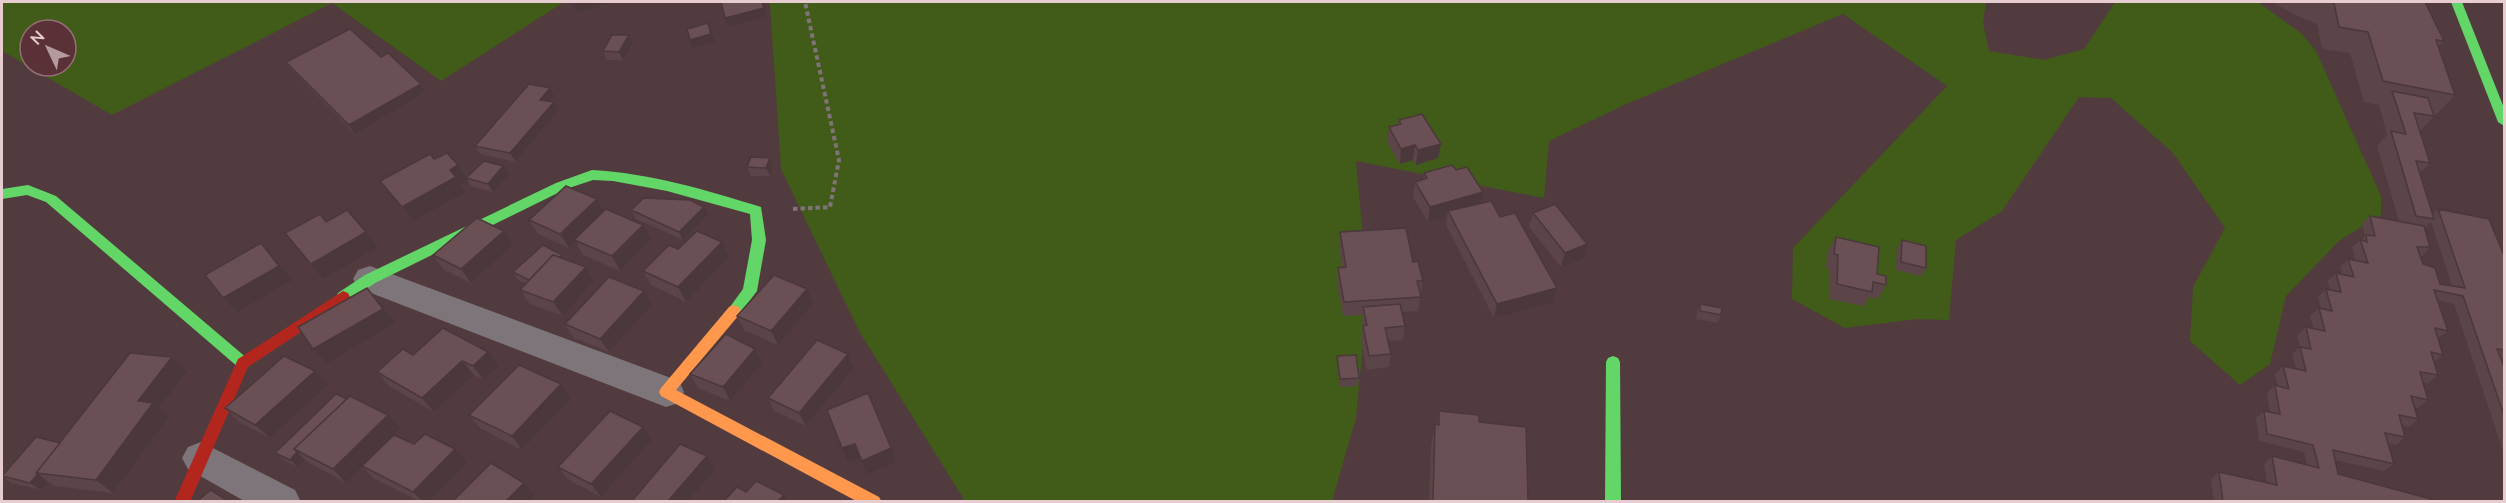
<svg xmlns="http://www.w3.org/2000/svg" width="2506" height="503" viewBox="0 0 2506 503" font-family="Mulish,sans-serif">
	<rect width="100%" height="100%" fill="#513b3e"/>
	<g fill="#415b19" fill-rule="evenodd">
		<path d="M2,2H564L441,81L332,3L112,115L2,51ZM30,30H66V66H30Z"/>
		<polygon points="768,2 1986,2 1983,23 1989,51 2044,60 2084,49 2115,2 2258,2 2302,34 2316,51 2381,196 2381,215 2339,241 2286,296 2270,364 2240,385 2190,341 2193,287 2225,228 2173,153 2111,98 2079,97 2002,211 1956,240 1949,320 1917,319 1845,328 1792,299 1793,248 1947,86 1843,14 1624,105 1549,141 1544,198 1356,161 1368,292 1356,418 1332,501 965,501 859,331 781,169 770,5"/>
	</g>
	<g fill="none" stroke-linecap="round" stroke-linejoin="round">
		<polyline stroke="#7f7478" stroke-width="4" stroke-dasharray="4.5 3" stroke-linecap="butt" points="793,209 830,207 839,160 805,2"/>
		<g fill="#7d757a" fill-rule="evenodd">
			<polygon points="370,266 679,381 684,392 679,403 666,407 358,288 353,279 358,270"/>
			<polygon points="201,442 295,490 301,502 246,502 188,469 182,458 188,447"/>
		</g>
		<g fill="#63d668" fill-rule="evenodd">
			<polygon points="2451,2 2462,2 2504,108 2504,126 2498,122"/>
			<path d="M592,170C649,173 706,190 761,207L766,240L757,291L739,315H729L727,311L743,289L752,240L750,214L667,191L613,181L593,180L566,189L375,283L348,301H338L336,297L338,293L365,275L556,183Z"/>
			<polygon points="28,185 56,196 248,359 250,363 248,367 243,369 238,367 46,202 27,195 2,199 2,189"/>
			<polygon points="1613,356 1618,358 1620,362 1621,502 1605,502 1606,362 1608,358"/>
		</g>
		<polygon fill="#ff974d" fill-rule="evenodd" points="734,305 739,307 741,311 739,315 676,390 879,497 882,502 858,502 661,396 659,392 661,388 729,307"/>
		<polygon fill="#b3261e" fill-rule="evenodd" points="343,291 348,293 350,297 348,301 248,367 190,502 174,502 238,359"/>
	</g>
	<g fill="#5b4548" fill-rule="evenodd">
		<path d="M2272,2H2425L2444,41L2438,47L2455,95L2420,131L2430,163L2420,173L2432,215L2438,209L2505,258V360L2501,359L2505,369V459L2500,441L2502,440L2499,439L2454,304L2438,300L2448,331L2438,338L2443,355L2434,362L2438,375L2428,383L2422,382L2428,400L2418,408L2414,407L2418,419L2409,427L2402,425L2405,437L2396,445L2388,443L2394,464L2384,471L2335,460L2338,474L2438,501H2214L2211,479L2219,472L2267,483L2264,464L2272,456L2307,465L2304,452L2259,441L2256,418L2264,411L2270,412L2267,393L2275,385L2278,386L2275,374L2283,366L2296,368L2292,354L2300,347L2297,335L2306,327L2314,329L2310,316L2319,308L2321,309L2318,297L2326,289H2330L2327,281L2336,273L2342,274L2340,267L2348,259L2356,261L2352,247L2365,236L2362,224L2370,216L2399,221L2377,146L2387,135L2379,105L2364,102L2350,53L2322,49L2317,24L2297,16ZM2431,222L2452,286L2440,284L2423,264L2420,256H2422L2430,247L2425,228Z"/>
		<polygon points="629,35 633,43 623,60 607,60 603,51"/>
		<polygon points="381,57 421,84 426,92 355,134 293,71 286,62"/>
		<polygon points="554,96 550,102 558,111 516,162 480,154 475,146"/>
		<polygon points="1399,120 1438,158 1416,165 1413,160 1400,164 1387,142 1389,127 1398,124"/>
		<polygon points="770,158 773,166 770,176 751,176 747,167"/>
		<polygon points="434,159 458,165 466,178 509,175 493,192 471,186 467,180 461,184 466,192 413,221 380,181"/>
		<polygon points="1456,170 1483,192 1481,203 1500,217 1557,288 1553,303 1494,318 1446,225 1447,216 1428,222 1413,197 1415,182 1423,180 1424,173"/>
		<polygon points="631,210 708,215 683,240 636,219"/>
		<polygon points="604,212 651,240 620,271 583,255 576,242 569,248 538,234 529,220"/>
		<polygon points="1533,213 1583,259 1561,267 1529,227"/>
		<polygon points="504,231 513,245 471,283 444,270 433,255"/>
		<polygon points="1340,232 1413,262 1423,281 1418,311 1402,312 1405,326 1403,340 1388,341 1391,354 1389,367 1367,370 1361,340 1363,326 1362,321 1363,315 1343,316 1337,282 1338,268 1342,267 1339,246"/>
		<polygon points="1836,237 1886,285 1878,299 1869,297 1864,306 1829,299 1830,269 1826,268 1828,251"/>
		<polygon points="1902,240 1926,268 1921,276 1896,270 1897,249"/>
		<polygon points="678,249 729,257 686,302 651,285 643,271"/>
		<polygon points="565,259 586,267 594,281 563,316 530,304 520,290 526,284 518,280 513,272"/>
		<polygon points="813,303 778,345 744,330 737,316"/>
		<polygon points="1700,304 1721,315 1718,323 1696,319 1697,312"/>
		<polygon points="652,305 609,352 574,338 565,324"/>
		<polygon points="755,349 762,363 730,401 698,388 690,374"/>
		<polygon points="488,352 499,366 484,380 474,375 434,412 389,386 377,372 413,355"/>
		<polygon points="848,354 854,368 806,426 774,411 768,398"/>
		<polygon points="1337,356 1359,378 1358,386 1340,387 1337,364"/>
		<polygon points="172,357 187,371 159,408 169,417 113,493 54,486 48,482 41,490 11,483 2,476 60,443"/>
		<polygon points="328,385 270,438 239,422 225,408"/>
		<polygon points="571,398 522,450 480,428 469,415"/>
		<polygon points="1439,411 1479,422 1528,501 1429,501 1431,445 1435,424 1437,424"/>
		<polygon points="388,415 401,428 394,435 414,444 467,462 430,501 419,501 375,479 362,467 346,483 308,462 305,460 298,467 283,460 275,453"/>
		<polygon points="652,440 601,497 569,480 558,467"/>
	</g>
	<g fill="#4a383b">
		<polygon points="581,2 613,2 577,13 572,4"/>
		<polygon points="762,2 767,16 729,26 725,18"/>
		<polygon points="708,23 715,42 693,48 690,40"/>
		<polygon points="629,35 633,43 623,60 619,52"/>
		<polygon points="421,84 426,92 355,134 349,125"/>
		<polygon points="550,88 554,96 545,108 540,100"/>
		<polygon points="554,102 558,111 516,162 510,153"/>
		<polygon points="1441,144 1438,158 1416,165 1418,150"/>
		<polygon points="1415,145 1413,160 1400,164 1401,149"/>
		<polygon points="770,158 773,166 770,176 766,168"/>
		<polygon points="458,165 468,180 461,184 466,192 413,221 402,207 450,170"/>
		<polygon points="503,166 509,175 493,192 488,184"/>
		<polygon points="1483,192 1480,207 1448,211 1447,216 1428,222 1430,207"/>
		<polygon points="597,199 605,214 574,240 576,242 569,248 560,234"/>
		<polygon points="704,207 708,215 683,240 679,232"/>
		<polygon points="643,225 651,240 620,271 612,256"/>
		<polygon points="504,231 513,245 471,283 461,269"/>
		<polygon points="366,232 378,247 323,279 311,264"/>
		<polygon points="722,242 729,257 686,302 678,287"/>
		<polygon points="261,243 274,258 292,280 237,312 223,298"/>
		<polygon points="1587,244 1583,259 1561,267 1565,253"/>
		<polygon points="586,267 594,281 563,316 553,302"/>
		<polygon points="367,288 395,323 327,363 313,349"/>
		<polygon points="1557,288 1553,303 1494,318 1497,304"/>
		<polygon points="807,289 813,303 778,345 771,331"/>
		<polygon points="644,291 652,305 609,352 600,339"/>
		<polygon points="755,349 762,363 730,401 723,387"/>
		<polygon points="488,352 499,366 484,380 473,366"/>
		<polygon points="848,354 854,368 806,426 799,413"/>
		<polygon points="172,357 187,371 159,408 169,417 113,493 96,480 138,401"/>
		<polygon points="462,361 474,375 434,412 422,398"/>
		<polygon points="315,371 328,385 270,438 255,425"/>
		<polygon points="561,384 571,398 522,450 512,436"/>
		<polygon points="388,415 401,428 346,483 333,469"/>
		<polygon points="643,427 652,440 601,497 591,484"/>
		<polygon points="855,444 861,457 848,462 842,448"/>
		<polygon points="891,448 896,462 867,474 862,461"/>
		<polygon points="455,449 467,462 430,501 422,501 413,492"/>
		<polygon points="297,452 305,460 298,467 290,460"/>
		<polygon points="707,456 715,469 688,501 668,501"/>
		<polygon points="38,474 48,482 41,490 30,483"/>
		<polygon points="524,483 535,496 530,501 506,501"/>
		<polygon points="784,495 787,501 778,501"/>
	</g>
	<g fill="#6a5054" stroke="#4a383b" stroke-width="1.5">
		<polygon points="721,2 762,2 764,8 725,18"/>
		<polygon points="2332,2 2425,2 2444,41 2436,40 2455,95 2383,81 2368,32 2339,27 2334,3"/>
		<polygon points="708,23 711,34 690,40 687,29"/>
		<polygon points="350,29 381,57 388,53 421,84 349,125 286,62"/>
		<polygon points="612,35 629,35 619,52 603,51"/>
		<polygon points="529,84 550,88 540,100 554,102 510,153 475,146"/>
		<polygon points="2392,91 2428,98 2434,116 2414,113 2430,163 2416,161 2434,219 2416,216 2391,131 2406,134"/>
		<polygon points="1422,114 1441,144 1418,150 1415,145 1401,149 1389,127 1401,124 1399,120"/>
		<polygon points="447,153 458,165 450,170 456,177 402,207 380,181 430,154 434,159"/>
		<polygon points="751,157 770,158 766,168 747,167"/>
		<polygon points="484,161 503,166 488,184 466,178"/>
		<polygon points="1452,165 1456,170 1467,167 1483,192 1430,207 1415,182 1427,178 1424,173"/>
		<polygon points="566,186 597,199 560,234 529,220"/>
		<polygon points="644,198 690,200 704,207 679,232 631,210"/>
		<polygon points="1491,201 1500,217 1515,213 1557,288 1497,304 1448,211"/>
		<polygon points="1555,204 1587,244 1565,253 1533,213"/>
		<polygon points="606,209 643,225 612,256 574,240"/>
		<polygon points="2438,209 2489,219 2505,258 2505,350 2497,349 2505,369 2505,418 2463,296 2434,290 2448,331 2435,328 2443,355 2431,352 2438,375 2420,372 2428,400 2411,396 2418,419 2399,415 2405,437 2385,433 2394,464 2333,450 2338,474 2438,501 2223,501 2219,472 2277,485 2272,456 2319,468 2313,445 2267,434 2264,411 2280,414 2275,385 2289,389 2283,366 2306,371 2300,347 2311,349 2306,327 2325,331 2319,308 2332,311 2326,289 2341,292 2336,273 2354,277 2348,259 2368,263 2360,239 2367,242 2366,235 2375,236 2370,216 2424,226 2430,247 2417,247 2423,264 2435,268 2440,284 2465,288"/>
		<polygon points="347,210 366,232 311,264 285,233 320,214 326,222"/>
		<polygon points="477,218 504,231 461,269 433,255"/>
		<polygon points="1406,228 1413,262 1418,261 1423,281 1417,281 1421,297 1344,302 1338,268 1346,267 1340,232"/>
		<polygon points="697,231 722,242 678,287 643,271 669,245 678,249"/>
		<polygon points="1836,237 1879,247 1877,274 1886,276 1886,285 1873,282 1872,292 1837,284 1838,255 1834,254"/>
		<polygon points="1902,240 1926,246 1926,268 1901,262"/>
		<polygon points="261,243 279,266 223,298 205,275"/>
		<polygon points="543,245 562,255 560,257 553,255 529,280 513,272"/>
		<polygon points="553,255 586,267 553,302 520,290"/>
		<polygon points="774,275 807,289 771,331 737,316"/>
		<polygon points="609,277 644,291 600,339 565,324"/>
		<polygon points="367,288 383,309 313,349 298,327"/>
		<polygon points="1400,304 1405,326 1385,328 1391,354 1369,356 1363,326 1367,325 1363,307"/>
		<polygon points="1700,304 1722,308 1721,315 1700,311"/>
		<polygon points="443,328 488,352 473,366 462,361 422,398 377,372 403,349 413,355"/>
		<polygon points="726,334 755,349 723,387 690,374"/>
		<polygon points="817,340 848,354 799,413 768,398"/>
		<polygon points="130,353 172,357 138,401 153,403 96,480 36,473"/>
		<polygon points="1356,355 1359,378 1340,379 1337,356"/>
		<polygon points="284,356 315,371 255,425 225,408"/>
		<polygon points="519,365 561,384 512,436 469,415"/>
		<polygon points="868,393 891,448 862,461 855,444 842,448 827,410"/>
		<polygon points="336,394 347,399 294,449 297,452 290,460 275,453"/>
		<polygon points="350,396 388,415 333,469 294,449"/>
		<polygon points="610,411 643,427 591,484 558,467"/>
		<polygon points="1439,411 1479,415 1479,422 1526,427 1528,501 1433,501 1435,424 1439,425"/>
		<polygon points="425,434 455,449 413,492 362,466 394,435 414,444"/>
		<polygon points="36,437 60,443 36,473 38,474 30,483 2,476"/>
		<polygon points="680,444 707,456 668,501 632,501"/>
		<polygon points="491,463 524,483 506,501 453,501"/>
		<polygon points="756,481 784,495 778,501 724,501 737,487 746,492"/>
		<polygon points="211,490 228,501 197,501"/>
	</g>
	<rect width="2506" height="503" fill="none" stroke="#e8cdd0" stroke-width="6"/>
	<g transform="translate(48 48) rotate(314)"><circle r="28" fill="#5b3138" stroke="#936f75" stroke-width="1.5"/>
	<path d="M0-4.5L10 22L0 15L-10 22Z" fill="#b39a9d"/>
	<text y="-9" font-size="16" font-weight="bold" text-anchor="middle" fill="#e8cdd0">N</text>
	</g>
</svg>
